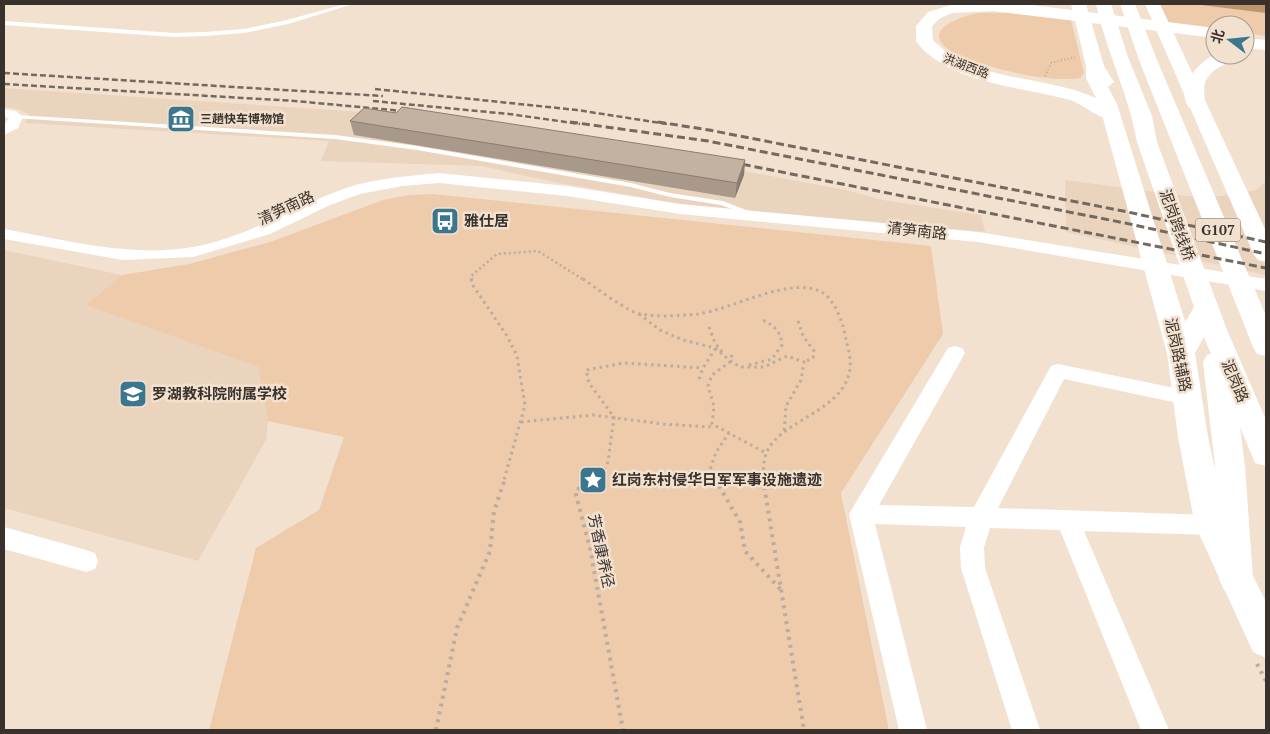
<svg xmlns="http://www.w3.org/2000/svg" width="1270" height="734" viewBox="0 0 1270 734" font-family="'PT Serif','Noto Sans SC',serif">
	<rect width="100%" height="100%" fill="#f3e1d0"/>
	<g fill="#ebd4be">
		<polygon points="4,88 364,112 606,145 846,190 883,200 981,215 985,232 687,205 559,183 481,166 321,161 329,141 25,123 29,114 17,109 4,107"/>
		<polygon points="1065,180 1188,196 1221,196 1256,190 1266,181 1266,275 1066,232"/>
		<polygon points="4,250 122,275 87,305 258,367 268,421 266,440 198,561 4,508"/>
	</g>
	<g fill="#eecbab">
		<polygon points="1157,4 1266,4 1266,36 1245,33 1245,25 1215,25 1215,29 1166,22"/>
		<path d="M979,13H1008L1071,20L1084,73L1080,78C1049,83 990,69 961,56C915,36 951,18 979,13Z"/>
		<polygon points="433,194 931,246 943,334 841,493 889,730 209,730 256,548 319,510 344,437 268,421 258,367 86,305 122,275 189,264 270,242 383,200 409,195"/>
	</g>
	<polygon fill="#bf956d" points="1193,4 1262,4 1266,5 1266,13"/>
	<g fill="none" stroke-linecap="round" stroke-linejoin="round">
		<polyline stroke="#baac9e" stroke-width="2" stroke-dasharray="1 2.5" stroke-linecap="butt" points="1045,76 1051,63 1075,57"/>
		<polyline stroke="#baac9e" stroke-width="2.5" stroke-dasharray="2 3" stroke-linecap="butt" points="472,280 471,276 497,254 538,251 584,280"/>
		<g stroke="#baac9e" stroke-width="3" stroke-dasharray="2.5 4" stroke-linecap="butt">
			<polyline points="471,279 472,284 507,336 517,356 525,405 504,480"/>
			<path d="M583,279C595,287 629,313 641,314C659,317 679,316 698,314C731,310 793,274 823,293C836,301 844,326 846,340C849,351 852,363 849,374C839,413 777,422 766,454C763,462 763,471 764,480"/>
			<polyline points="639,314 660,330 683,340 715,348 733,363 742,367 764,367 787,356 804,362 801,380 786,406 784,433"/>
			<polyline points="798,321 803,336 814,351 813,358 804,362"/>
			<polyline points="709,327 715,343 722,352"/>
			<polyline points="732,355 730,362 712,375 708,386 714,406 712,424 766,453"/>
			<path d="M749,365L772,359L782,345C781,331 773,324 760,319"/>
			<polyline points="699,379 703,368 715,349"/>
			<polyline points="521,422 593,415 663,424 709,427 712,424"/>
			<polyline points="589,480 601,476 608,462 614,417 589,383 586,370 624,363 703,368"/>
			<polyline points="716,480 710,470 716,452 729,433"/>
		</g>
		<g stroke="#baac9e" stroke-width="4" stroke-dasharray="3 5" stroke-linecap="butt">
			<polyline points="593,479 575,491 590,548 623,730"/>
			<polyline points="715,479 740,522 745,551 781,590"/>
			<polyline points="763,479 804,730"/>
			<polyline points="1257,664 1266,681"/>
			<polyline points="436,730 457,628 490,551 494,511 505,479"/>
		</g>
		<g fill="#fff" fill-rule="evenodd">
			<polygon points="345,4 353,4 288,24 244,33 205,36 174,37 4,25 4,21 174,33 205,32 244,29 287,20"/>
			<polygon points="16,115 335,135 417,146 631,183 670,193 723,201 756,214 752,216 721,205 670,197 631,187 417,150 335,139 14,118 14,116"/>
		</g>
		<g fill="#fff" fill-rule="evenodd">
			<polygon points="4,109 16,111 23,117 18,128 4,135 4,125 9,118 4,117"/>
			<path d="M439,173L567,186L680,204L978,232L1266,279V291L978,242L680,214L567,196L439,183L402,186L360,194L330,205L270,234L193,257L123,260L4,239V229C66,240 130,258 193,247C248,237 296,205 349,187C377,178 409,176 439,173Z"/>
			<polygon points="955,346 962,348 965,353 879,505 974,507 1051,366 1058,364 1194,392 1197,397 1194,402 1187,405 1064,379 998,508 1211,515 1219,518 1223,525 1219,532 1211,535 1084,531 1169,730 1141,730 1060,530 990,528 984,547 985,568 1040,730 1012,730 961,568 960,547 966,527 875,524 927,730 899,730 849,514 948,348"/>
			<polygon points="4,527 86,550 95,553 98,561 95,569 86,572 4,549"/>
		</g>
		<g fill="#fff" fill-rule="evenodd">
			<path d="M954,4H1024L1215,28V38L993,11L952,13L939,19L932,26L933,40C981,90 1064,70 1118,111L1120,115L1118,119C1101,123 1086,105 1070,100C1023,87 946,83 916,41V26L928,12Z"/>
			<polygon points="1245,38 1266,40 1266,50 1245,48"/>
			<path d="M1215,54L1235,55C1229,64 1215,67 1208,77C1200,88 1208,100 1203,108L1196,110L1189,108C1175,87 1197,64 1215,54Z"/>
		</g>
		<g fill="#fff" fill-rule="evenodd">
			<polygon points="1071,4 1086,4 1104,66 1114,82 1108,87 1117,104 1195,353 1208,437 1227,524 1266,602 1266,658 1253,652 1195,525 1178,437 1167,353 1099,104 1086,78 1086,66"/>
			<polygon points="1145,4 1160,4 1266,231 1266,262 1258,260 1254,255"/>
		</g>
		<g fill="#fff" fill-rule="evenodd">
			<path d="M1096,4H1111L1128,57L1152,116L1157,142L1227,330L1266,420V466L1255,463L1240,427L1245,466L1253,579L1248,590L1236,595L1224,590L1219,579L1215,466L1203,362L1207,355L1211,354L1204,337L1191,360L1181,363L1171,360L1167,353L1194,307L1137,142C1129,95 1106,51 1096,4Z"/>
			<polygon points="1120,4 1135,4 1157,60 1266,316 1266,356 1257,354 1253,347 1139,60"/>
		</g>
		<g stroke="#73695f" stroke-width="2.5" stroke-dasharray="6 3" stroke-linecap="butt">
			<polyline points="4,73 383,96"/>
			<polyline points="4,84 295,101 413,112"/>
			<polyline points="375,89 577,110 667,124"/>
			<polyline points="373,101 509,114 580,124"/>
		</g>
		<g stroke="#73695f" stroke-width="3" stroke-dasharray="8 4" stroke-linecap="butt">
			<polyline points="570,122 708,141 1125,223 1266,254"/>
			<polyline points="658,122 709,130 1123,211 1266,242"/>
			<polyline points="731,162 1266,268"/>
		</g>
	</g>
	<polygon fill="#a8998b" points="396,113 745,160 744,175 735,198 354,135 350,121"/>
	<polygon fill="#887d71" points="745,160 744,175 735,198 737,183"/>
	<polygon fill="#c3b2a2" stroke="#887d71" points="402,107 745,160 737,183 350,121 364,108 396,113"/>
	<defs>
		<symbol id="museum-square" viewBox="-11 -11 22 22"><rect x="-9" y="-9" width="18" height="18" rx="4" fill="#3b768e" stroke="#f3e1d0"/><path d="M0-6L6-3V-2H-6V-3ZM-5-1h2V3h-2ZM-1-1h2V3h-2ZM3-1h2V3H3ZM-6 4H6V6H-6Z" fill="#fff"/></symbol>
		<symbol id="bus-square" viewBox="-11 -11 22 22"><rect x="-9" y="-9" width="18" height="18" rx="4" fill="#3b768e" stroke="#f3e1d0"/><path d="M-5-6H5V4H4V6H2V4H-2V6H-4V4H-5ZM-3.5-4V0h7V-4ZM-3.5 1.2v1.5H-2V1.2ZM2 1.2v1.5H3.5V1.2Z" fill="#fff"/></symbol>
		<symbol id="school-square" viewBox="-11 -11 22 22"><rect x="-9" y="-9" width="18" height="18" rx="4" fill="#3b768e" stroke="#f3e1d0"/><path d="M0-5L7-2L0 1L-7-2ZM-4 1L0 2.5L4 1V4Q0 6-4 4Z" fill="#fff"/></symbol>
		<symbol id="sight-square" viewBox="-11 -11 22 22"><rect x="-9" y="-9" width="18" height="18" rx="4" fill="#3b768e" stroke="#f3e1d0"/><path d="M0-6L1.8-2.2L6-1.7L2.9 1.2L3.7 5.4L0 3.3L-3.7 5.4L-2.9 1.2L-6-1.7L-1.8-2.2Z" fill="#fff"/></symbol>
	</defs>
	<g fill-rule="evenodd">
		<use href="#museum-square" x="165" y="103" width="32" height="32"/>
		<use href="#bus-square" x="429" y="205" width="32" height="32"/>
		<use href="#school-square" x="117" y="378" width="32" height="32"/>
		<use href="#sight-square" x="577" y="464" width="32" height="32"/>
	</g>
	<g text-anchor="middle" stroke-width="5" stroke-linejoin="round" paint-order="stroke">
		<g font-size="12" fill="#39322c" stroke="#f3e1d0">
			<text transform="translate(966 66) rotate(21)" y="4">洪湖西路</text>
		</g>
		<g font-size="12" font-weight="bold" fill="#39322c" stroke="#f3e1d0" text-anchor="start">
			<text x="200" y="123">三趟快车博物馆</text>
		</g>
		<rect fill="#f3e1d0" stroke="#71665d" stroke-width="1" x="1195.5" y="218.5" width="45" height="23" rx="4"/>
		<g font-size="14" font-weight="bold" fill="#39322c">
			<text x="1218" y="235">G107</text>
		</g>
		<g font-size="15" fill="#39322c" stroke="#f3e1d0">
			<text transform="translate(286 208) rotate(-25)" y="5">清笋南路</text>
			<text transform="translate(1177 225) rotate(70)" y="5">泥岗跨线桥</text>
			<text transform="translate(917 231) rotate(6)" y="5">清笋南路</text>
			<text transform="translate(1178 355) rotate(78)" y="5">泥岗路辅路</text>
			<text transform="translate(1235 381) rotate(67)" y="5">泥岗路</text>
			<text transform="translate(601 551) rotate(78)" y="5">芳香康养径</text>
		</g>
		<g font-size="15" font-weight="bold" fill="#39322c" stroke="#f3e1d0" text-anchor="start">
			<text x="464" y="226">雅仕居</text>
			<text x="152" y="399">罗湖教科院附属学校</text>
			<text x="612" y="485">红岗东村侵华日军军事设施遗迹</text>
		</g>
	</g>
	<rect width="1270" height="734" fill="none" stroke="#39322c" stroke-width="10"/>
	<g transform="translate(1230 40) rotate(286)"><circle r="24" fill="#f3e1d0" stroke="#a99b8e"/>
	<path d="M0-4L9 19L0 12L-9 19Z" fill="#3b768e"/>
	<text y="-8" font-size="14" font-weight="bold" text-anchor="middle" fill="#39322c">北</text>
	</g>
</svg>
